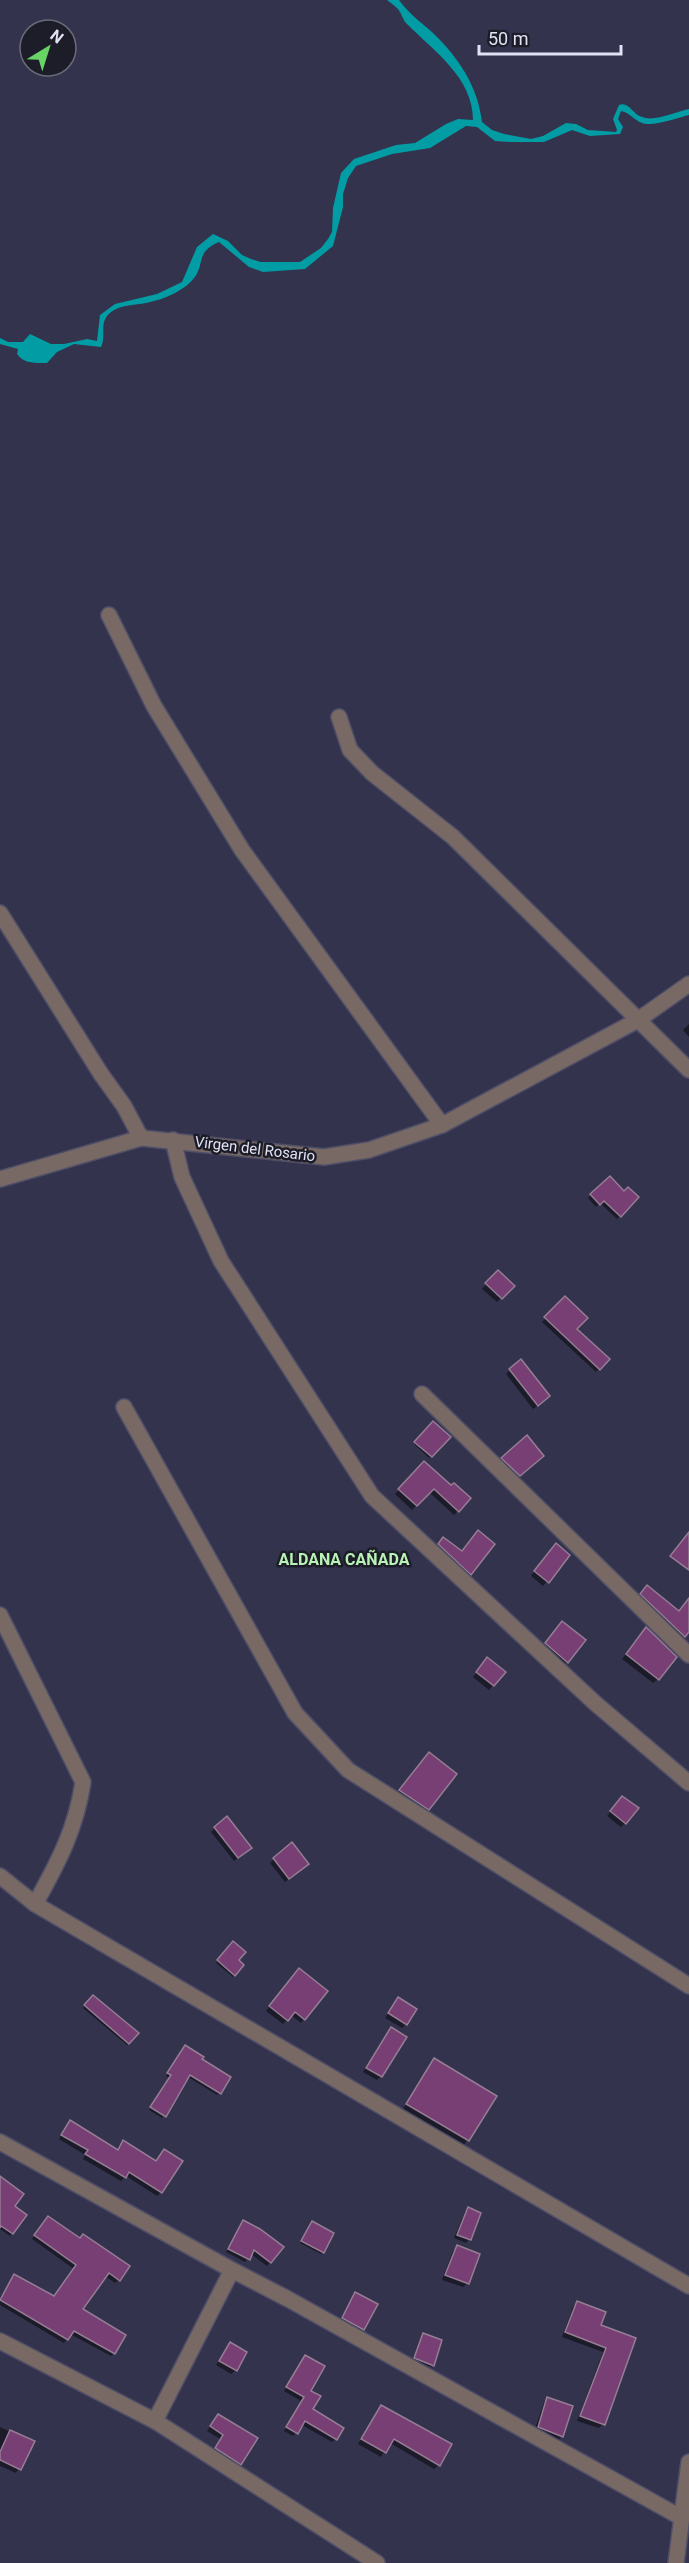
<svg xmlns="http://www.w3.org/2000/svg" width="689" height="2563" viewBox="0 0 689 2563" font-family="Roboto,sans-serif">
	<rect width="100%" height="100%" fill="#33334d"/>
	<path fill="#029da4" d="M387,0H399C409,14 421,22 433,33C459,58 478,87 482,122L492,130L504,134L531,139L543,136L566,123L576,124L588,130L616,132L617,130L613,119L619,105C629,101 632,114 642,117C655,122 675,112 689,109V115C677,118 652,127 642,123C634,120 629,112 621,111L618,119L623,127L620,134L590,136L572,130L544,142H511L495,141L477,127L466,126L430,148L392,154L356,166L348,178L343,194V207L333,246L305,269L263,272L249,267L219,242C195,252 205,265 194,278C185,290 165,299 150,302C136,306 118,303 107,316C100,325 106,337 101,347L74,344L57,352L47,363C36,363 24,364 17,354L18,349L0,344V338L8,342H23L30,334L51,344H64L87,339L97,341L100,315L115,304L157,294L182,282L197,247L213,234L228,241L242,255L251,259L261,262H300L321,248L328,239L332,232L333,208L341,173L354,159L396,145L415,143L446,124L458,119L473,120C473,78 435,52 408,25C403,21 402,14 398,9C395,6 391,3 387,0Z"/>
	<g fill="#0007">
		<polygon points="689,1024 689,1037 683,1030"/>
		<polygon points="610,1178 624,1193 637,1197 617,1219 600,1203 596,1207 588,1198"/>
		<polygon points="498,1272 513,1286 497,1302 482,1289"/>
		<polygon points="565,1298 575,1329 608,1359 596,1372 542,1322"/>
		<polygon points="510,1370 544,1401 533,1409 506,1374"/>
		<polygon points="433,1423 449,1437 429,1458 414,1444"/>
		<polygon points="502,1459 538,1460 515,1479 498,1463"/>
		<polygon points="424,1463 451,1487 469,1499 454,1515 429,1492 412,1510 395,1494"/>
		<polygon points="440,1542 461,1553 470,1574 467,1577 435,1548"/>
		<polygon points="551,1549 568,1555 543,1586 531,1576"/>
		<polygon points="643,1591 679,1612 689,1599 689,1629 680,1640 638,1598"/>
		<polygon points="559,1626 567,1662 564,1665 543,1647"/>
		<polygon points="642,1633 658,1679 653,1683 622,1659"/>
		<polygon points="483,1664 493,1685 489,1690 473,1677"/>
		<polygon points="422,1761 428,1809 421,1816 394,1797"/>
		<polygon points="618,1802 625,1823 621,1827 607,1816"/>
		<polygon points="227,1818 247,1851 234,1861 211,1832"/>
		<polygon points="274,1859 303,1868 285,1882 270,1863"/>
		<polygon points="233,1943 237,1961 242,1965 233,1977 216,1963"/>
		<polygon points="295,1973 304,2019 301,2023 291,2015 283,2024 266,2011"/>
		<polygon points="93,1997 137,2034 127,2045 83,2008"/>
		<polygon points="398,1999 406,2024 402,2028 385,2018"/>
		<polygon points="391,2029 381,2076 377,2080 363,2072"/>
		<polygon points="182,2049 200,2060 220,2093 217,2095 188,2077 162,2118 149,2110 169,2078 166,2076"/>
		<polygon points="434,2059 495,2096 464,2145 403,2109"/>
		<polygon points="66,2126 117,2151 124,2142 161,2192 157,2196 126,2176 121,2181 83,2159 85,2155 59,2139"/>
		<polygon points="0,2178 13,2207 25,2215 10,2236 0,2229"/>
		<polygon points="468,2208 469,2239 466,2243 454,2238 465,2212"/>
		<polygon points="45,2221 80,2240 119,2280 115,2283 105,2276 81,2309 114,2353 111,2356 70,2334 64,2343 0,2305 0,2298 14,2276 53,2298 74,2269 32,2239"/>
		<polygon points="243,2222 282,2248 267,2266 251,2254 245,2262 226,2252"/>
		<polygon points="310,2225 323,2252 321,2254 300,2243"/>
		<polygon points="457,2247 468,2283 463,2287 442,2280 453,2251"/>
		<polygon points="356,2293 363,2329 359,2334 339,2322"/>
		<polygon points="577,2303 599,2326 634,2339 603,2424 599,2428 577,2421 603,2352 562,2337 573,2307"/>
		<polygon points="423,2335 433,2365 431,2367 414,2360"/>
		<polygon points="230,2344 236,2370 231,2374 216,2365"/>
		<polygon points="305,2356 311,2410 336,2439 332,2442 302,2425 293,2436 284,2431 301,2401 284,2391"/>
		<polygon points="548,2399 562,2436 558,2440 534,2431 544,2403"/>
		<polygon points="381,2406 439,2465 434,2469 390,2443 381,2457 358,2444"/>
		<polygon points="218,2415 240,2464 236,2468 212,2452 220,2439 207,2431"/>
		<polygon points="0,2427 33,2442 16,2473 0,2466"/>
	</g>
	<g fill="#773f74" stroke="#967d94" stroke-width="1.5">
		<polygon points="610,1176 624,1191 628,1187 639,1197 621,1217 604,1201 600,1205 590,1194"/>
		<polygon points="498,1270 515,1286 502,1299 485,1283"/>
		<polygon points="565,1296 588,1318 577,1329 610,1359 600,1370 544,1317"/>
		<polygon points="521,1359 550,1396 538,1406 509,1369"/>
		<polygon points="433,1421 451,1437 432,1457 414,1442"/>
		<polygon points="527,1435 544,1456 520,1476 501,1458"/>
		<polygon points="424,1461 451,1485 454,1483 471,1498 459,1512 434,1489 417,1506 398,1489"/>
		<polygon points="478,1530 495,1544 471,1575 438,1544 443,1537 462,1551"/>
		<polygon points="689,1532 689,1570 670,1556"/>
		<polygon points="556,1543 570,1555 549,1583 534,1571"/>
		<polygon points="647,1585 679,1611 689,1598 689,1632 685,1637 640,1594"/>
		<polygon points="562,1621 586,1640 568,1663 545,1643"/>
		<polygon points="646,1627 677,1657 659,1680 626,1654"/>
		<polygon points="487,1657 506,1672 494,1686 476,1672"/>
		<polygon points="429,1752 457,1774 429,1810 399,1790"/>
		<polygon points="622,1796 639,1808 626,1824 610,1811"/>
		<polygon points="227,1816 252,1848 238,1858 214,1827"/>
		<polygon points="292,1842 309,1864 289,1879 273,1858"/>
		<polygon points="233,1941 246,1952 239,1960 244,1965 235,1976 217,1960"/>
		<polygon points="299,1968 328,1991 305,2020 295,2012 288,2021 269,2006"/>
		<polygon points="93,1995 139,2033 129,2044 84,2005"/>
		<polygon points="398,1997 417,2009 407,2025 388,2013"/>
		<polygon points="391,2027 407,2037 382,2077 366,2068"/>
		<polygon points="185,2045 204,2057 202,2059 231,2077 221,2094 190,2075 166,2117 150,2107 171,2075 167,2073"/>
		<polygon points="434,2058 497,2096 469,2141 406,2104"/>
		<polygon points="70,2120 118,2150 123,2140 156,2161 164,2149 183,2161 162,2193 129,2172 126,2178 85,2154 88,2150 61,2135"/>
		<polygon points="0,2176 24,2194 15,2206 27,2215 13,2234 1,2226 0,2228"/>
		<polygon points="468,2207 481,2213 471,2240 457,2235"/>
		<polygon points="48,2216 80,2238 83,2234 130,2266 120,2281 109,2273 83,2309 126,2335 115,2354 74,2331 68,2340 0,2300 14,2274 54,2296 76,2265 34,2235"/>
		<polygon points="243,2220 260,2229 284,2247 271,2263 254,2250 250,2260 228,2249"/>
		<polygon points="312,2221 334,2233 324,2253 301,2241"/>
		<polygon points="457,2245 480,2254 469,2284 445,2275"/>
		<polygon points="355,2292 378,2304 364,2330 342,2318"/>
		<polygon points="577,2301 606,2312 601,2325 636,2338 605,2425 580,2416 606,2348 565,2332"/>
		<polygon points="423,2333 442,2340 434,2366 414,2358"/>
		<polygon points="230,2342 247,2352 237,2371 219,2361"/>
		<polygon points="305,2355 325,2366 311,2391 321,2396 313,2409 344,2428 337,2440 305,2421 298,2434 286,2427 304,2397 286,2387"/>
		<polygon points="547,2397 573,2406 563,2437 538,2427"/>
		<polygon points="381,2405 452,2444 440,2466 394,2439 386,2453 361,2439"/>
		<polygon points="218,2414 258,2438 241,2465 215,2448 223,2435 210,2426"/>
		<polygon points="10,2430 35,2441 21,2470 0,2460 0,2452"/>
	</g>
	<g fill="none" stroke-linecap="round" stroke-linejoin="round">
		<defs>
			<g id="minor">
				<polyline points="109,615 154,706 242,850 442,1125"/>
				<polyline points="339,717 350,750 372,773 453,837 689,1070"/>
				<polyline points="0,913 101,1074 124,1106 141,1138"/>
				<polyline points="173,1140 182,1177 221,1261 372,1496 595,1703 689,1783"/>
				<polyline points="422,1394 689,1655"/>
				<polyline points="124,1407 295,1713 348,1770 689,1986"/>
				<path d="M0,1615L83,1782C76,1829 58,1863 35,1904"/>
				<polyline points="0,1876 35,1904 689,2286"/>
				<polyline points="0,2142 232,2270"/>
				<polyline points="0,2341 155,2421 377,2563"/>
				<polyline points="155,2421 232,2270 288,2299 682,2518"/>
			</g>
			<g id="tertiary">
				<polyline points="0,1179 141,1138 324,1157 369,1150 442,1125 638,1020 689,984"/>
				<polyline points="676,2563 689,2462"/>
			</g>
		</defs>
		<use href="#minor" stroke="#4f4f68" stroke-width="18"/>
		<use href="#tertiary" stroke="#4f4f68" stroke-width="18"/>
		<use href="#minor" stroke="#796965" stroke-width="15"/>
		<use href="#tertiary" stroke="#796965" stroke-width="15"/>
	</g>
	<g text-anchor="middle" stroke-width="5" stroke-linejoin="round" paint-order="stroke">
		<g font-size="15" fill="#e1e2f3" stroke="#1c1d28">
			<text transform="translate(255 1149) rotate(7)" y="5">Virgen del Rosario</text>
		</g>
		<g font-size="16" font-weight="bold" fill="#b9f2b5" stroke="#1c1d28">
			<text x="344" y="1565">ALDANA CAÑADA</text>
		</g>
	</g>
	<g transform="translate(48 48) rotate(38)"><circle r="28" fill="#1c1d28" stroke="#6b6c79" stroke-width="1.5"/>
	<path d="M0-4.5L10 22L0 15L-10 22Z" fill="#68d465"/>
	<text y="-9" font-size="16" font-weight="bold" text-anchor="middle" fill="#e1e2f3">N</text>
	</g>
	<path d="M479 45v9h142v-9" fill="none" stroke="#e1e2f3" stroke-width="3"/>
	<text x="488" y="45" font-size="18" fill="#e1e2f3" stroke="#1c1d28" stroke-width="4.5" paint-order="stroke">50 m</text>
</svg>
